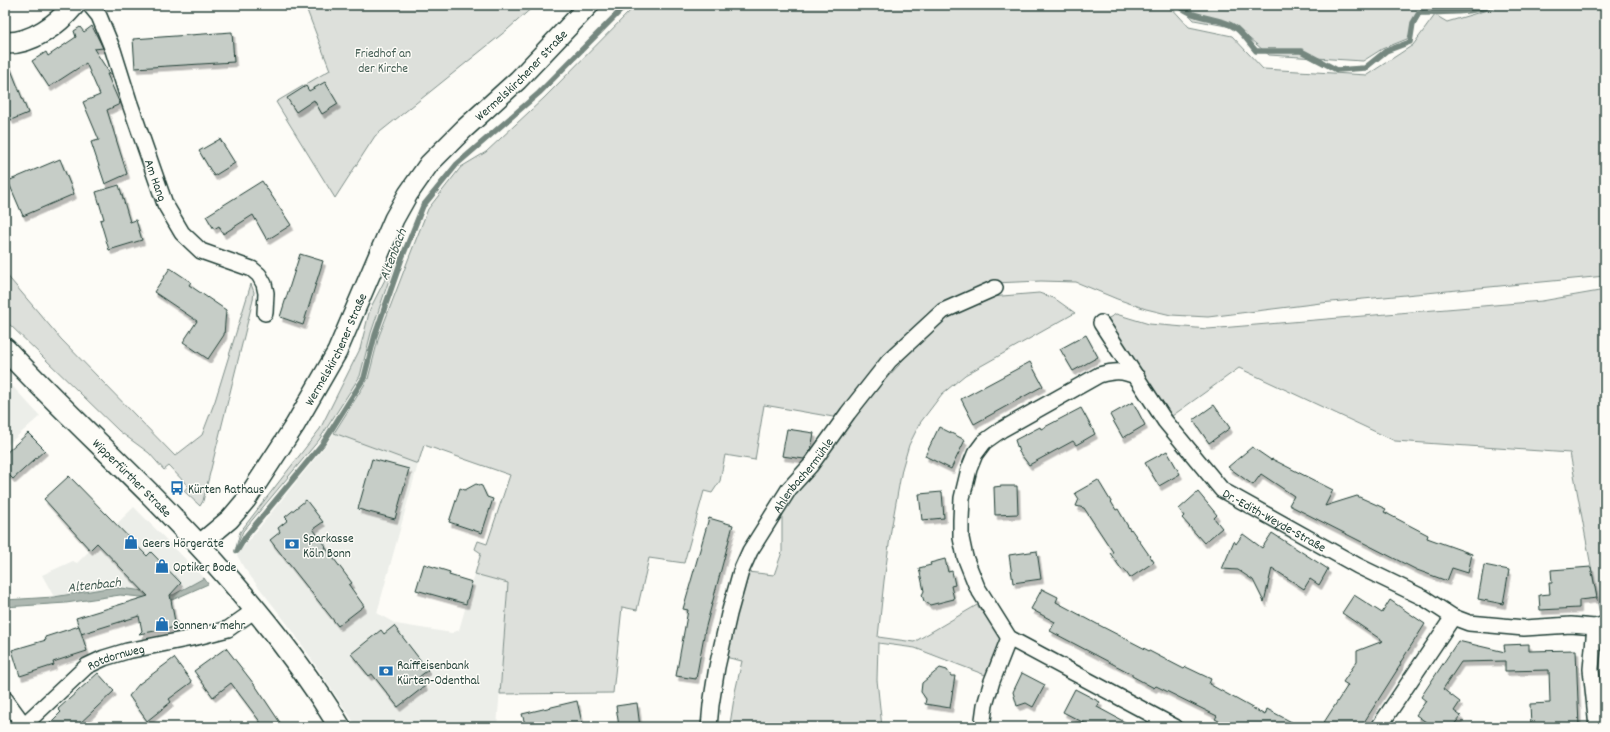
<svg xmlns="http://www.w3.org/2000/svg" width="1610" height="732" viewBox="0 0 1610 732" font-family="Dekko,sans-serif">
	<defs>
		<filter id="shadow"><feDropShadow dx="2.5" dy="4.5" stdDeviation="0" flood-color="#0004"/></filter>
	</defs>
	<rect width="100%" height="100%" fill="#fdfcf7"/>
	<filter id="ink" filterUnits="userSpaceOnUse"><feTurbulence type="fractalNoise" baseFrequency=".025" numOctaves="2"/><feDisplacementMap in="SourceGraphic" scale="8" xChannelSelector="R" yChannelSelector="G"/><feConvolveMatrix kernelMatrix="1 2 1 2 8 2 1 2 1" color-interpolation-filters="sRGB"/></filter>
	<g filter="url(#ink)">
		<g fill="#eceee9">
			<polygon points="5,378 40,416 5,447"/>
			<polygon points="334,433 418,464 377,613 396,624 452,633 459,630 475,574 508,583 497,727 357,727 292,630 244,568 237,555 326,445"/>
			<polygon points="134,507 204,578 173,595 114,587 54,597 42,575 73,561 77,563"/>
		</g>
		<g fill="#dde0db" stroke="#7e8e88">
			<polygon points="305,5 535,5 507,30 375,136 335,198 276,102 330,70"/>
			<polygon points="636,5 1169,5 1189,27 1232,36 1263,69 1367,75 1413,45 1435,15 1447,22 1504,5 1605,5 1605,276 1321,303 1208,317 1171,315 1146,309 1117,299 1076,282 1041,281 994,283 940,305 839,418 764,405 755,460 725,455 720,481 712,493 704,491 684,563 649,558 637,610 622,607 613,693 500,694 508,583 475,574 481,553 475,549 478,541 487,544 510,475 424,445 418,464 334,433 368,379 379,336 408,260 428,209 461,167 486,152 544,98"/>
			<polygon points="1180,5 1437,5 1423,10 1407,39 1382,49 1363,61 1269,55 1237,28 1194,20"/>
			<polygon points="397,256 371,333 360,376 319,440 243,531 236,548 240,532 320,429 360,349 370,309"/>
			<polygon points="5,273 61,339 175,456 202,435 215,401 251,284 254,292 253,300 203,501 200,506 184,491 188,486 169,466 164,470 149,453 119,431 5,320"/>
			<polygon points="1605,290 1605,613 1600,615 1570,453 1395,441 1239,368 1172,416 1107,319 1116,314 1149,324 1208,329 1542,301"/>
			<polygon points="1039,293 1054,298 1075,313 965,375 942,394 920,423 909,445 902,469 891,530 884,581 878,637 914,642 977,605 1000,634 1000,641 988,676 915,648 878,643 877,680 882,727 732,727 732,724 730,724 735,692 742,661 725,657 748,572 774,575 782,552 782,512 858,408 899,365 913,346 946,316 990,297"/>
		</g>
		<polygon fill="#aeb8b1" stroke="#75877f" points="204,578 208,584 172,600 120,595 66,603 5,607 5,600 54,597 114,587 173,595"/>
		<g fill="none" stroke-linecap="round" stroke-linejoin="round">
			<g stroke="#75877f" stroke-width="5.5">
				<path d="M1179,5C1192,20 1221,16 1237,29C1244,35 1250,44 1256,51H1301L1337,70L1365,68L1386,51L1410,42L1413,23L1419,13C1444,12 1469,14 1493,5"/>
				<polyline points="237,551 246,536 323,443 364,378 375,335 402,258 423,206 457,164 539,93 626,5"/>
			</g>
		</g>
		<g fill="#c6cdc7" stroke="#1f3d34" filter="url(#shadow)">
			<polygon points="92,26 103,48 94,49 110,74 107,74 120,104 107,110 127,174 105,184 91,142 99,140 83,102 100,95 86,63 49,87 32,61 46,52 48,56 76,37 74,31 80,27 84,32"/>
			<polygon points="232,32 234,62 135,68 133,39"/>
			<polygon points="6,57 28,113 11,120 5,106"/>
			<polygon points="325,82 338,104 322,114 314,100 296,112 287,98 306,86 309,91"/>
			<polygon points="220,139 235,163 214,176 199,151"/>
			<polygon points="60,159 74,194 23,216 8,181"/>
			<polygon points="262,181 291,225 267,240 253,215 223,234 219,226 214,229 206,216"/>
			<polygon points="119,185 130,222 136,220 142,240 109,250 100,220 104,219 96,192"/>
			<polygon points="300,254 323,261 303,325 280,317"/>
			<polygon points="170,268 191,282 189,285 226,310 224,335 208,359 183,342 197,321 154,292"/>
			<polygon points="1086,335 1098,357 1073,371 1060,349"/>
			<polygon points="1030,362 1043,386 974,424 961,399"/>
			<polygon points="1133,402 1145,425 1123,438 1110,415"/>
			<polygon points="1214,405 1230,428 1209,443 1193,420"/>
			<polygon points="1081,408 1095,434 1076,445 1073,441 1029,465 1019,452 1015,440 1040,427 1041,429"/>
			<polygon points="939,427 965,440 951,469 925,456"/>
			<polygon points="787,429 814,433 811,449 804,459 782,456"/>
			<polygon points="28,433 45,450 13,479 5,471 5,454"/>
			<polygon points="1252,447 1271,460 1272,459 1333,490 1325,506 1357,496 1386,509 1384,512 1428,535 1427,538 1472,554 1468,573 1452,568 1447,581 1417,570 1289,505 1294,496 1261,474 1253,485 1228,467"/>
			<polygon points="1167,451 1180,474 1159,486 1145,463"/>
			<polygon points="372,459 409,469 395,519 358,509"/>
			<polygon points="69,476 147,556 151,552 181,583 170,595 176,627 139,634 142,631 139,616 81,634 76,618 148,596 97,543 90,550 44,499"/>
			<polygon points="1098,480 1116,510 1118,509 1130,530 1131,529 1154,562 1130,578 1124,569 1122,570 1110,553 1113,552 1084,508 1076,506 1079,499 1075,493"/>
			<polygon points="476,484 482,486 487,497 493,499 482,533 449,522 460,488 465,490"/>
			<polygon points="1002,486 1017,486 1018,514 995,515 994,487"/>
			<polygon points="942,492 944,518 922,520 919,494"/>
			<polygon points="1198,492 1217,515 1214,518 1222,528 1204,543 1182,518 1184,516 1179,509"/>
			<polygon points="306,500 323,522 313,529 326,546 325,547 352,583 349,585 364,606 338,626 270,540 280,532 278,528 288,520 285,517"/>
			<polygon points="709,518 733,525 705,630 696,679 676,676 688,610 683,609"/>
			<polygon points="1272,533 1328,569 1319,585 1310,579 1304,589 1272,568 1264,602 1253,580 1238,570 1222,569 1234,541 1236,544 1243,534 1262,548"/>
			<polygon points="1037,551 1041,579 1013,583 1009,555"/>
			<polygon points="945,559 948,572 952,571 955,585 951,586 954,599 930,605 924,601 922,595 924,591 919,568 931,565 930,563"/>
			<polygon points="424,564 450,572 449,575 472,582 466,604 416,590"/>
			<polygon points="1484,565 1509,570 1503,604 1478,599"/>
			<polygon points="1591,567 1597,598 1579,600 1579,608 1540,610 1539,595 1550,594 1549,583 1552,583 1551,570"/>
			<polygon points="1042,589 1058,597 1056,602 1097,624 1184,669 1186,667 1211,679 1209,684 1265,715 1267,709 1301,727 1230,727 1215,719 1217,716 1156,686 1154,688 1132,676 1132,674 1050,631 1055,622 1031,609"/>
			<polygon points="1354,595 1382,613 1390,600 1425,624 1400,663 1401,664 1361,727 1321,727 1348,685 1343,682 1357,661 1357,651 1383,641 1342,613"/>
			<polygon points="79,626 87,651 53,662 54,665 20,676 12,650 46,640 45,637"/>
			<polygon points="394,626 428,670 419,677 425,686 398,707 372,674 369,676 351,654 381,630 384,634"/>
			<polygon points="1458,641 1505,652 1504,645 1529,644 1529,651 1576,650 1579,727 1531,727 1530,704 1550,703 1549,670 1505,671 1505,661 1461,662 1443,689 1460,702 1454,711 1461,716 1452,727 1433,727 1416,715 1426,701 1421,697"/>
			<polygon points="226,648 257,688 283,727 264,727 231,683 213,697 194,671"/>
			<polygon points="174,658 192,682 169,699 171,702 147,721 129,696 139,684"/>
			<polygon points="940,668 947,670 951,676 955,676 950,708 925,704 926,699 921,692 922,683"/>
			<polygon points="98,673 114,691 76,727 46,727 61,712 58,709"/>
			<polygon points="1022,673 1045,685 1033,707 1026,703 1017,706 1013,692"/>
			<polygon points="1075,689 1100,702 1097,707 1134,727 1092,727 1063,712"/>
			<polygon points="577,701 583,727 526,727 522,714"/>
			<polygon points="637,703 640,727 619,727 616,706"/>
		</g>
		<g fill="none" stroke-linecap="round" stroke-linejoin="round">
			<defs>
				<g id="minor">
					<path id="s1" d="M90,5L99,16L113,50L129,101L165,204L182,233L201,251L252,269L259,275L264,284L266,293L265,313"/>
					<path id="s2" d="M1101,323L1165,421L1222,490L1358,566L1424,598L1453,617L1469,623L1524,628L1571,625L1595,627L1605,624"/>
					<path d="M1137,377C1122,370 1114,371 1099,375L1001,430L984,442L975,454L969,469L962,498L961,520V538L965,557L977,587L1009,638L1175,727"/>
					<polyline points="1595,627 1591,669 1597,727"/>
					<path id="s3" d="M5,699L24,725L87,666L104,658L127,651L197,637L228,629L255,610"/>
					<path id="s4" d="M709,727L711,705L717,667L729,614L741,571L750,551L789,489L810,466L848,413L889,361L943,311L995,288"/>
					<polyline points="982,727 985,705 992,681 1009,638"/>
					<polyline points="1379,727 1453,617"/>
				</g>
				<g id="tertiary">
					<path id="s5" d="M199,545L230,519L246,500L295,425L337,352L394,219L408,194L429,164L464,129L518,80L589,5"/>
				</g>
				<g id="secondary">
					<path d="M5,43C32,44 58,24 74,5"/>
					<path id="s6" d="M5,349C52,399 102,446 151,495C221,566 288,642 340,727"/>
				</g>
			</defs>
			<use href="#minor" stroke="#1f3d34" stroke-width="18"/>
			<use href="#tertiary" stroke="#1f3d34" stroke-width="22"/>
			<use href="#secondary" stroke="#1f3d34" stroke-width="24"/>
			<use href="#minor" stroke="#fdfcf7" stroke-width="15"/>
			<use href="#tertiary" stroke="#fdfcf7" stroke-width="19"/>
			<use href="#secondary" stroke="#fdfcf7" stroke-width="21"/>
		</g>
	</g>
	<defs>
		<symbol id="bus-bare" viewBox="-9 -9 18 18"><path d="M-5-6H5V4H4V6H2V4H-2V6H-4V4H-5ZM-3.5-4V0h7V-4ZM-3.5 1.2v1.5H-2V1.2ZM2 1.2v1.5H3.5V1.2Z" fill="#1f6fb2" stroke="#fdfcf7" stroke-width="2.5" paint-order="stroke"/></symbol>
		<symbol id="shop-bare" viewBox="-9 -9 18 18"><path d="M-5-2.5h2.3a2.7 3.5 0 0 1 5.4 0H5L5.5 6h-11ZM-1.5-2.5h3a1.5 2.3 0 0 0-3 0Z" fill="#1f6fb2" stroke="#fdfcf7" stroke-width="2.5" paint-order="stroke"/></symbol>
		<symbol id="bank-bare" viewBox="-9 -9 18 18"><path d="M-6-4H6V4H-6ZM0-2.3a2.3 2.3 0 1 0 0 4.6a2.3 2.3 0 1 0 0-4.6Z" fill="#1f6fb2" stroke="#fdfcf7" stroke-width="2.5" paint-order="stroke"/></symbol>
	</defs>
	<g fill-rule="evenodd">
		<use href="#bus-bare" x="167" y="478" width="20" height="20"/>
		<use href="#shop-bare" x="121" y="532" width="20" height="20"/>
		<use href="#bank-bare" x="282" y="534" width="20" height="20"/>
		<use href="#shop-bare" x="152" y="556" width="20" height="20"/>
		<use href="#shop-bare" x="152" y="614" width="20" height="20"/>
		<use href="#bank-bare" x="376" y="661" width="20" height="20"/>
	</g>
	<g text-anchor="middle" stroke-width="3" stroke-linejoin="round" paint-order="stroke">
		<g font-size="13" fill="#455e55" stroke="#fdfcf7">
			<text x="383" y="57">Friedhof an<tspan x="383" dy="15">der Kirche</tspan></text>
		</g>
		<g font-size="13" fill="#1f3d34" stroke="#fdfcf7">
			<text dy="5" stroke="none"><textPath href="#s5" startOffset="577">Wermelskirchener Straße</textPath></text>
			<text dy="5" stroke="none"><textPath href="#s1" startOffset="188">Am Hang</textPath></text>
			<text dy="5" stroke="none"><textPath href="#s5" startOffset="241">Wermelskirchener Straße</textPath></text>
			<text dy="5" stroke="none"><textPath href="#s4" startOffset="274">Ahlenbachermühle</textPath></text>
			<text dy="5" stroke="none"><textPath href="#s6" startOffset="181">Wipperfürther Straße</textPath></text>
			<text dy="5" stroke="none"><textPath href="#s2" startOffset="267">Dr.-Edith-Weyde-Straße</textPath></text>
			<text dy="5" stroke="none"><textPath href="#s3" startOffset="149">Rotdornweg</textPath></text>
		</g>
		<g font-size="13" fill="#1f3d34" stroke="#fdfcf7" text-anchor="start">
			<text x="188" y="493">Kürten Rathaus</text>
			<text x="303" y="542">Sparkasse<tspan x="303" dy="15">Köln Bonn</tspan></text>
			<text x="142" y="547">Geers Hörgeräte</text>
			<text x="173" y="571">Optiker Bode</text>
			<text x="173" y="629">Sonnen &amp; mehr</text>
			<text x="397" y="669">Raiffeisenbank<tspan x="397" dy="15">Kürten-Odenthal</tspan></text>
		</g>
		<g font-size="14" font-style="italic" fill="#435c53" stroke="#fdfcf7">
			<text transform="translate(392 254) rotate(-69)" y="5">Altenbach</text>
			<text transform="translate(94 584) rotate(-6)" y="5">Altenbach</text>
		</g>
	</g>
	<rect width="1610" height="732" fill="none" stroke="#fdfcf7" stroke-width="20"/>
	<rect x="10" y="10" width="1590" height="712" fill="none" stroke="#1f3d34" stroke-width="1.5" filter="url(#ink)"/>
</svg>
